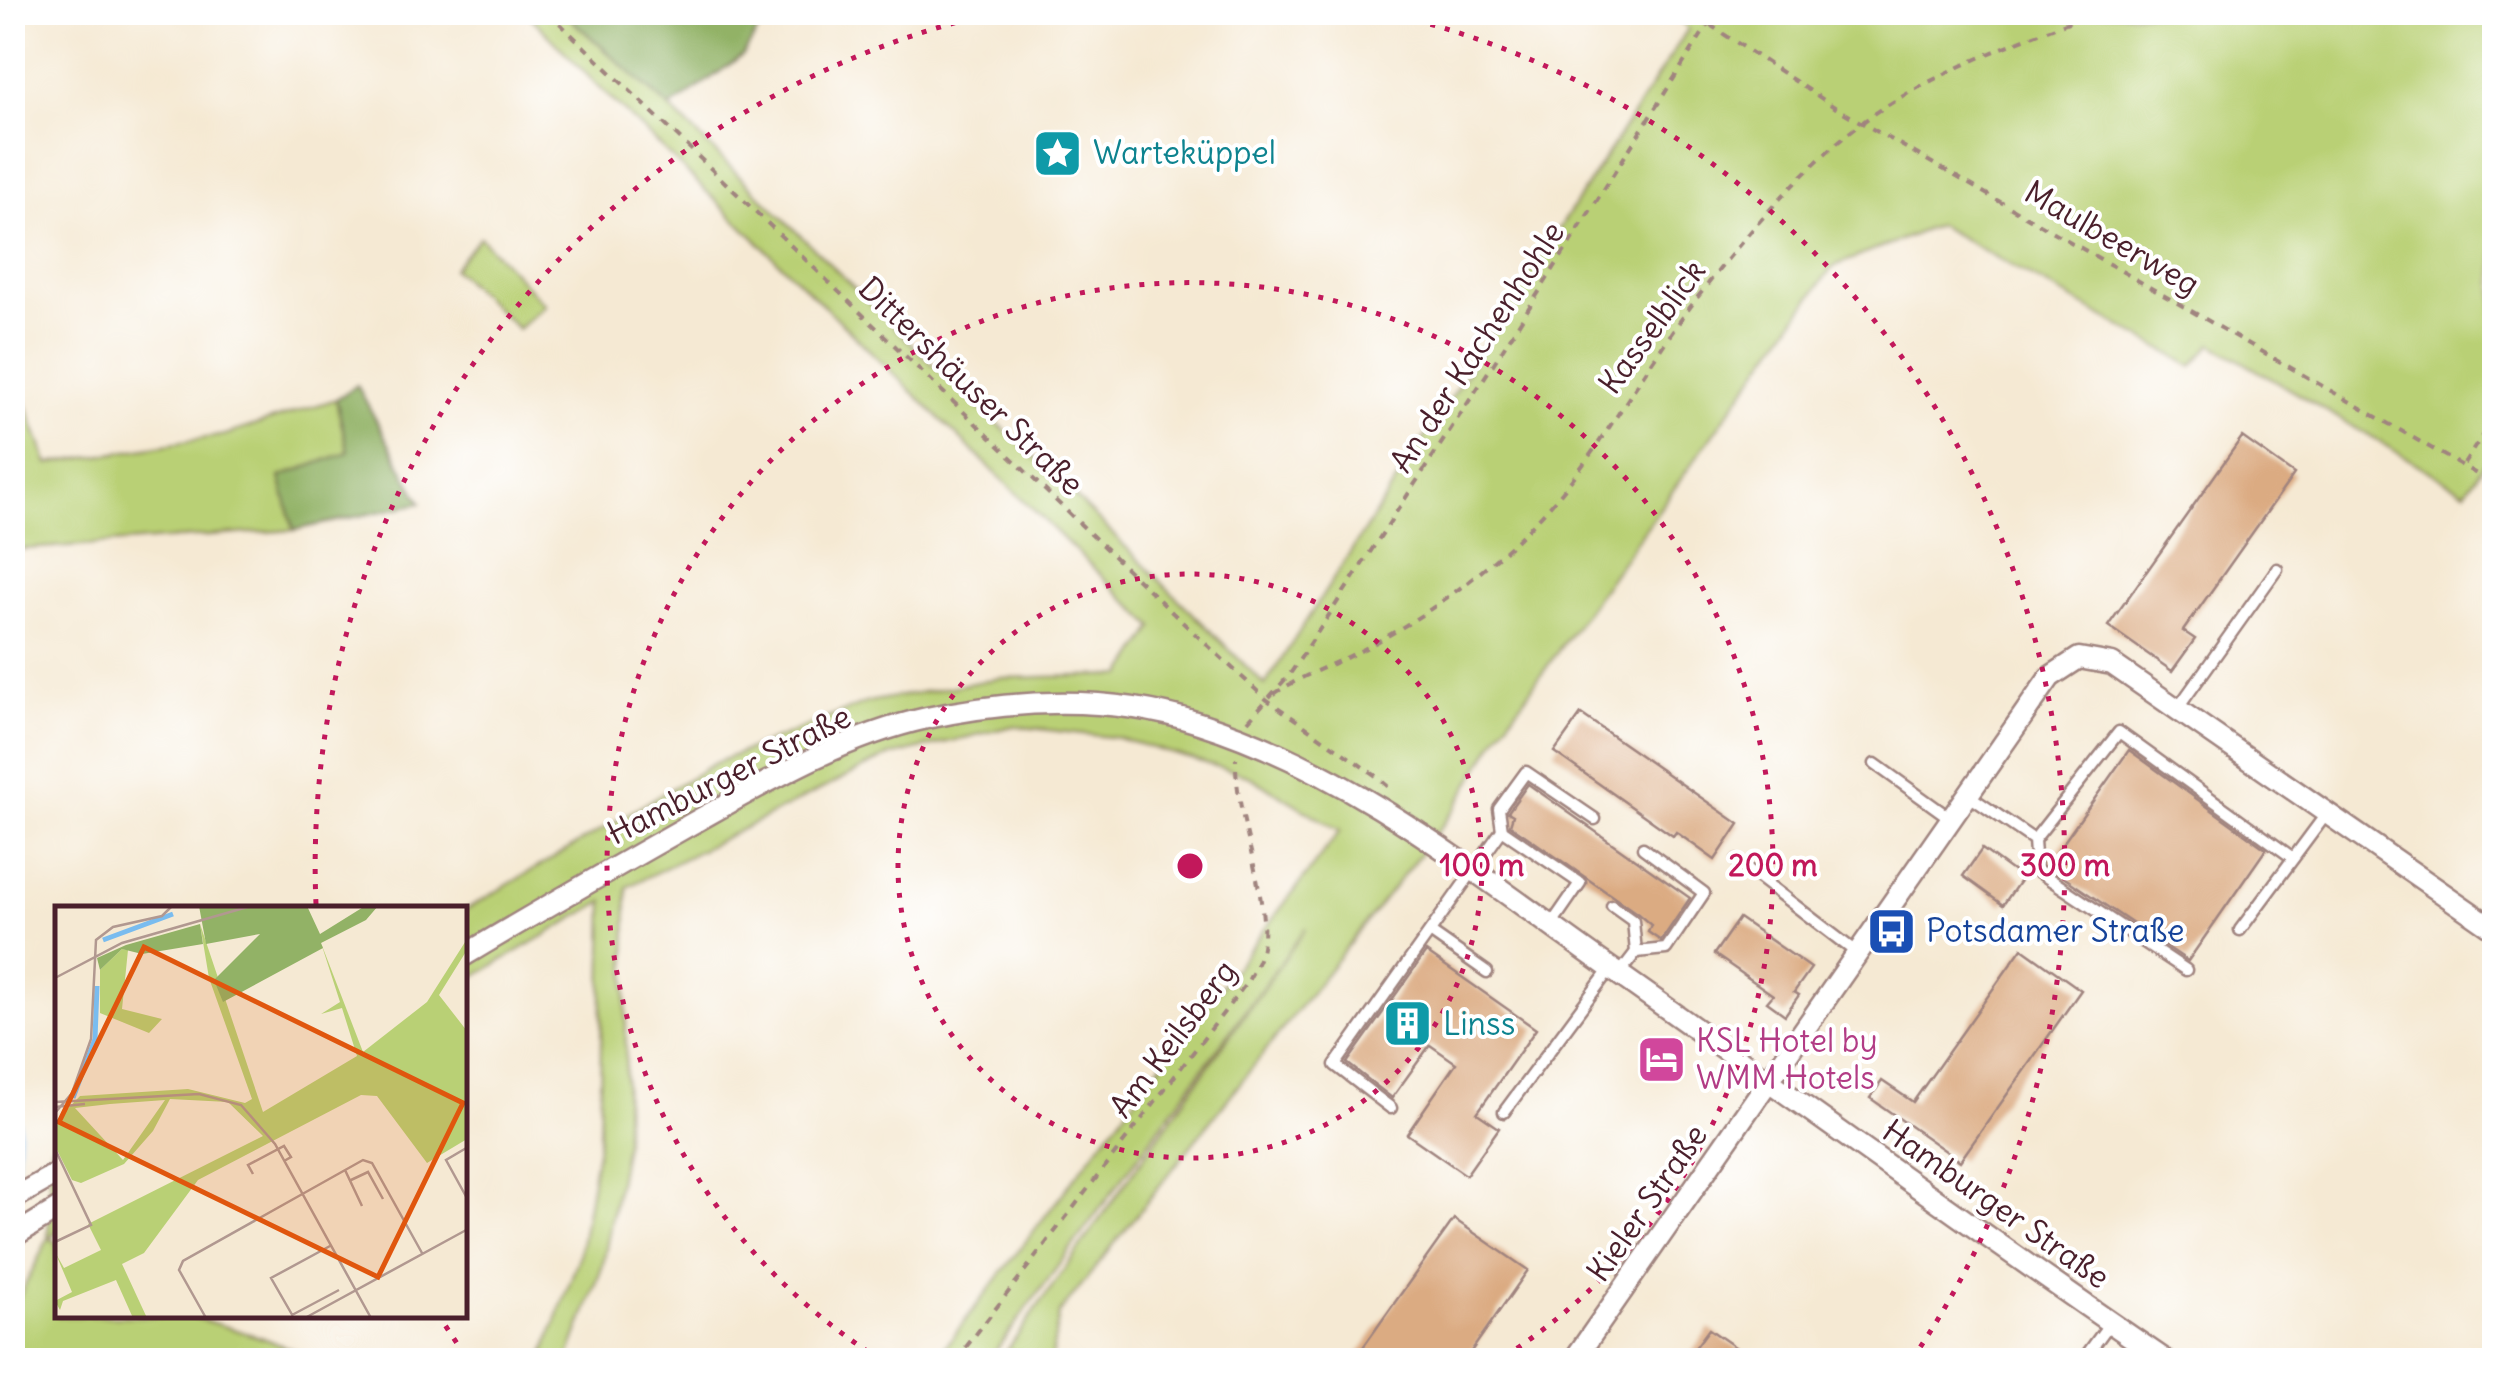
<svg xmlns="http://www.w3.org/2000/svg" width="2507" height="1373" viewBox="0 0 2507 1373" font-family="Delius,sans-serif">
	<rect width="100%" height="100%" fill="#fff"/>
	<filter id="ink" filterUnits="userSpaceOnUse"><feTurbulence type="fractalNoise" baseFrequency=".01" numOctaves="2"/><feDisplacementMap in="SourceGraphic" scale="20" xChannelSelector="R" yChannelSelector="G"/><feConvolveMatrix kernelMatrix="1 2 1 2 8 2 1 2 1" color-interpolation-filters="sRGB"/></filter>
	<filter id="wash" filterUnits="userSpaceOnUse"><feTurbulence type="fractalNoise" baseFrequency=".0048" numOctaves="4" result="noise"/><feDisplacementMap in="SourceGraphic" scale="40" xChannelSelector="R" yChannelSelector="G"/><feGaussianBlur stdDeviation="2.25" result="paint"/><feColorMatrix in="noise" values="0 0 0 0 0 0 0 0 0 0 0 0 0 0 0 0 0 1.4 0 .05"/><feComposite in="paint" operator="in"/></filter>
	<g filter="url(#wash)">
		<rect width="100%" height="100%" fill="#f5e9d3"/>
		<g fill="#b9d075" stroke="#827850" stroke-width="2.5">
			<polygon points="527,13 564,13 670,108 927,359 1044,466 1265,685 1688,29 1674,13 2494,13 2494,449 2465,492 2212,344 2192,366 1938,225 1832,267 1499,734 1455,809 1059,1314 1051,1360 1000,1360 1306,928 989,1360 935,1360 1340,831 1247,775 1118,738 1013,726 886,757 627,887 625,1144 603,1265 568,1360 542,1360 579,1257 599,1138 604,901 465,982 465,910 715,763 868,702 1000,678 1123,675 1154,627 600,88"/>
			<polygon points="480,237 545,305 518,329 453,269"/>
			<polygon points="12,367 48,464 225,435 336,399 348,452 281,477 294,530 13,550"/>
			<polygon points="57,1144 57,1232 49,1238 57,1242 58,1316 190,1316 266,1339 318,1360 13,1360 12,1311 48,1239 51,1147"/>
		</g>
		<g fill="#92b266" stroke="#6e6848" stroke-width="2.5">
			<polygon points="564,13 770,13 743,55 670,108"/>
			<polygon points="357,385 421,503 294,530 280,477 348,452 336,399"/>
		</g>
		<g fill="none" stroke-linecap="round" stroke-linejoin="round">
			<polyline stroke="#79bcef" stroke-width="6" points="12,1059 18,1129 12,1215"/>
		</g>
		<g id="blocks">
			<g fill="#dbab82">
				<polygon points="2242,437 2294,474 2183,631 2195,639 2172,671 2108,626"/>
				<polygon points="1581,714 1739,824 1715,860 1676,832 1673,836 1554,752"/>
				<polygon points="2129,750 2266,849 2188,961 2047,866"/>
				<polygon points="1528,784 1690,898 1661,941 1648,932 1651,925 1638,914 1510,825 1513,815 1508,812"/>
				<polygon points="1982,849 2022,878 2003,905 1963,876"/>
				<polygon points="1739,918 1811,968 1794,992 1799,995 1785,1015 1767,1002 1773,995 1714,954"/>
				<polygon points="2022,948 2081,990 1960,1161 1870,1098 1882,1081 1913,1102"/>
				<polygon points="1426,952 1536,1029 1477,1113 1499,1128 1466,1175 1407,1134 1456,1063 1430,1045 1392,1098 1347,1063"/>
				<polygon points="1454,1219 1528,1270 1465,1360 1354,1360"/>
				<polygon points="1709,1329 1754,1360 1686,1360"/>
			</g>
		</g>
	</g>
	<g filter="url(#ink)">
		<use href="#blocks" fill-opacity="0" stroke="#a0847f" stroke-width="2.5"/>
		<g fill="none" stroke-linecap="round" stroke-linejoin="round">
			<defs>
				<g id="lane">
					<polyline points="2178,708 2277,569"/>
					<polyline points="1875,764 1950,818"/>
					<polyline points="1968,795 2034,840 2036,870 2186,970"/>
					<polyline points="1502,830 1499,809 1526,772 1595,819"/>
					<polyline points="2034,840 2119,732 2293,858"/>
					<polyline points="1737,861 1857,953"/>
					<polyline points="1612,906 1633,921 1636,952"/>
					<polyline points="2240,930 2327,813"/>
					<polyline points="1430,932 1487,972"/>
					<polyline points="1619,974 1636,952 1666,949 1704,893 1643,848"/>
					<polyline points="1391,1108 1335,1065 1502,830 1580,883 1551,925"/>
					<polyline points="1504,1112 1610,969"/>
					<polyline points="2083,1360 2110,1323"/>
				</g>
				<g id="street">
					<path d="M465,955C538,911 612,869 686,827C763,784 841,737 927,718C1016,699 1111,695 1199,723C1349,770 1476,873 1603,963C1790,1095 1976,1231 2165,1360"/>
					<polyline points="12,1199 58,1173"/>
					<polyline points="12,1237 58,1209"/>
					<polyline points="1574,1360 2050,677 2079,658 2112,664 2494,929"/>
				</g>
			</defs>
			<use href="#lane" stroke="#a0847f" stroke-width="15"/>
			<use href="#street" stroke="#a0847f" stroke-width="25"/>
			<g stroke="#a0847f" stroke-width="4" stroke-dasharray="8 8" stroke-linecap="butt">
				<polyline points="548,12 1180,620 1266,699 1376,776 1393,791"/>
				<polyline points="1700,12 1710,25 1836,108 2494,484"/>
				<polyline points="2464,464 2494,417"/>
				<path d="M1274,694C1302,675 1333,665 1362,650C1427,616 1487,572 1538,519C1597,457 1637,379 1688,310C1739,242 1816,149 1888,105C1952,66 2026,37 2096,12"/>
				<polyline points="1248,721 1290,674 1306,650 1494,363 1716,12"/>
				<path d="M956,1360L1248,981C1253,971 1259,962 1261,952C1273,900 1234,817 1236,758"/>
			</g>
			<use href="#lane" stroke="#fff" stroke-width="10"/>
			<use href="#street" stroke="#fff" stroke-width="20"/>
		</g>
	</g>
	<g fill="none" stroke="#c2185b" stroke-width="5" stroke-dasharray="5 10">
		<circle cx="1190" cy="866" r="292"/>
		<path d="M881 1360A583 583 0 1 1 1499 1360"/>
		<path d="M465 1355A875 875 0 0 1 440 1317M316 904A875 875 0 0 1 993 13M1387 13A875 875 0 0 1 1915 1355"/>
	</g>
	<defs>
		<symbol id="sight-square" viewBox="-11 -11 22 22"><rect x="-9" y="-9" width="18" height="18" rx="4" fill="#0f9aa8" stroke="#fff"/><path d="M0-6L1.8-2.2L6-1.7L2.9 1.2L3.7 5.4L0 3.3L-3.7 5.4L-2.9 1.2L-6-1.7L-1.8-2.2Z" fill="#fff"/></symbol>
		<symbol id="bus-square" viewBox="-11 -11 22 22"><rect x="-9" y="-9" width="18" height="18" rx="4" fill="#1a4fb4" stroke="#fff"/><path d="M-5-6H5V4H4V6H2V4H-2V6H-4V4H-5ZM-3.5-4V0h7V-4ZM-3.5 1.2v1.5H-2V1.2ZM2 1.2v1.5H3.5V1.2Z" fill="#fff"/></symbol>
		<symbol id="building-square" viewBox="-11 -11 22 22"><rect x="-9" y="-9" width="18" height="18" rx="4" fill="#0f9aa8" stroke="#fff"/><path d="M-4-6H4V6H1V3H-1V6H-4ZM-2.5-4.3h1.7v1.8h-1.7ZM.8-4.3h1.7v1.8H.8ZM-2.5-1h1.7V.8h-1.7ZM.8-1h1.7V.8H.8Z" fill="#fff"/></symbol>
		<symbol id="hotel-square" viewBox="-11 -11 22 22"><rect x="-9" y="-9" width="18" height="18" rx="4" fill="#d1479c" stroke="#fff"/><path d="M-6-4.5h1.5V1H6V5H4.5V3h-9V5H-6ZM-4 0a1.8 1.8 0 1 1 3.6 0ZM.5 0V-2.5h3Q6-2.5 6 0Z" fill="#fff"/></symbol>
	</defs>
	<g fill-rule="evenodd">
		<use href="#sight-square" x="1030" y="126" width="55" height="55"/>
		<use href="#bus-square" x="1864" y="904" width="55" height="55"/>
		<use href="#building-square" x="1380" y="996" width="55" height="55"/>
		<use href="#hotel-square" x="1634" y="1032" width="55" height="55"/>
	</g>
	<g text-anchor="middle" stroke-width="8" stroke-linejoin="round" paint-order="stroke">
		<g font-size="32" fill="#0d838f" stroke="#fff" text-anchor="start">
			<text x="1093" y="164">Warteküppel</text>
			<text x="1443" y="1035">Linss</text>
		</g>
		<g font-size="32" fill="#4a1f2b" stroke="#fff">
			<text transform="translate(2112 238) rotate(30)" y="11">Maulbeerweg</text>
			<text transform="translate(1652 327) rotate(-54)" y="11">Kasselblick</text>
			<text transform="translate(1477 347) rotate(-57)" y="11">An der Kachenhohle</text>
			<text transform="translate(971 386) rotate(44)" y="11">Dittershäuser Straße</text>
			<text transform="translate(729 775) rotate(-27)" y="11">Hamburger Straße</text>
			<text transform="translate(1173 1039) rotate(-53)" y="11">Am Keilsberg</text>
			<text transform="translate(1647 1203) rotate(-55)" y="11">Kieler Straße</text>
			<text transform="translate(1996 1204) rotate(35)" y="11">Hamburger Straße</text>
		</g>
		<g font-size="32" fill="#164399" stroke="#fff" text-anchor="start">
			<text x="1926" y="942">Potsdamer Straße</text>
		</g>
		<g font-size="32" fill="#b23c85" stroke="#fff" text-anchor="start">
			<text x="1696" y="1052">KSL Hotel by<tspan x="1696" dy="37">WMM Hotels</tspan></text>
		</g>
	</g>
	<g transform="translate(55 906)">
		<rect width="412" height="412" fill="#f5e9d3"/>
		<path d="M145,18L208,206L302,150L287,102L266,108L285,96L266,37L308,146L372,96L412,33V44L384,89L412,125V233L372,257L322,190L306,189L143,274L89,347L67,358L92,412H78L61,374L8,395L5,404L0,395L17,386L0,346L9,362L46,344L33,318L208,230L173,196L115,193L98,225L69,258L26,277L17,274L0,240V216L25,190L133,183L190,197L197,193L154,72ZM110,194L68,254L20,202L55,198ZM67,43L73,44L67,103L107,113L94,127L45,107V64Z" fill="#b9d075" fill-rule="evenodd"/>
		<path d="M144,0H252L265,28L310,0H323L311,14L266,37L268,42L168,96L159,74L205,28L151,38ZM145,18L148,38L87,48L67,43L45,64L42,52L71,39Z" fill="#92b266"/>
		<path fill="none" stroke="#79bcef" stroke-width="5" d="M48,34L118,8M18,192L40,133L42,80"/>
		<path fill="none" stroke="#b19890" stroke-width="2.5" d="M0,72L67,37L196,0M0,196L144,188L186,199L220,238L316,412M0,201L30,198M0,207L17,187L36,133L41,34L58,21L107,10L117,0M413,241L391,254L413,294M0,243L36,319L0,336M290,264L307,300M198,268L193,259L229,240L236,251L229,255M296,274L313,266L328,293M237,409L284,384M151,412L124,364L128,355L308,254L317,257L367,347M239,412L216,372L275,340M250,412L413,323"/>
		<path fill="#e0560e" fill-opacity="0.15" stroke="#e0560e" stroke-width="5" d="M89,41L408,197L323,371L4,216Z"/>
		<rect width="412" height="412" fill="none" stroke="#4a1f2b" stroke-width="5"/>
	</g>
	<circle cx="1190" cy="866" r="15" fill="#c2185b" stroke="#fff" stroke-width="5"/>
	<g font-size="30" text-anchor="middle" font-weight="bold" fill="#c2185b" stroke="#fff" stroke-width="8" stroke-linejoin="round" paint-order="stroke">
		<text x="1482" y="876">100 m</text>
		<text x="1773" y="876">200 m</text>
		<text x="2065" y="876">300 m</text>
	</g>
	<rect width="2507" height="1373" fill="none" stroke="#fff" stroke-width="50"/>
</svg>
